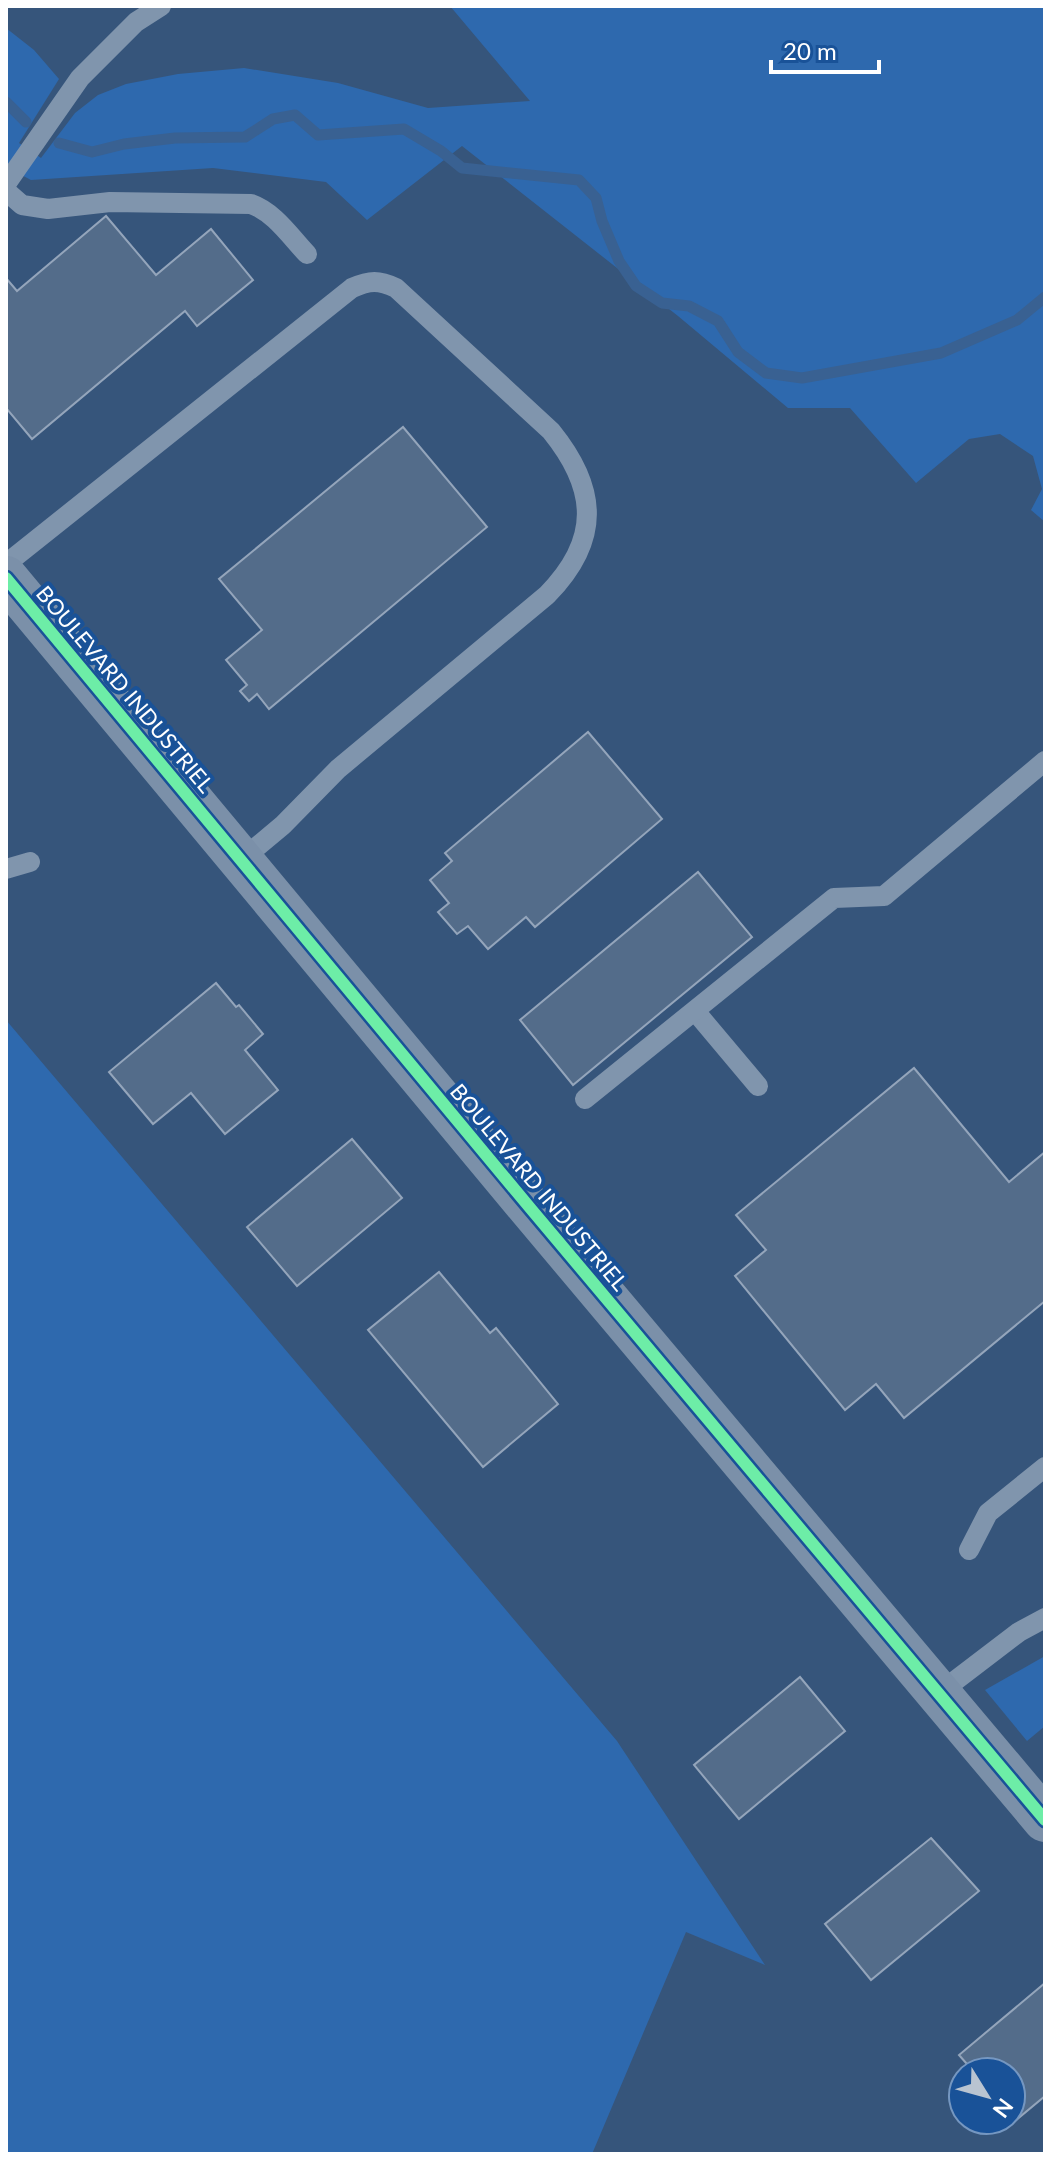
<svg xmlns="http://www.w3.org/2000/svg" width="1051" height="2160" viewBox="0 0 1051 2160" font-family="Lato,sans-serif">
	<rect width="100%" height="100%" fill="#36557b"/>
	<g fill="#2e69ae">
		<polygon points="450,6 1045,6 1045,522 1031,510 1042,489 1033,456 1000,434 969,439 916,483 850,408 788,408 678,316 462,146 367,220 326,182 213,168 31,180 6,167 6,28 34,50 59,79 19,143 41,158 75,113 98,95 126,84 178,74 244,68 338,83 428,108 530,101"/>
		<polygon points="6,1020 617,1741 765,1965 686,1932 592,2154 6,2154"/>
		<polygon points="1045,1656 1045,1726 1027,1741 985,1690"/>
	</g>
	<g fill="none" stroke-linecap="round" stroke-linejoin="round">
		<g stroke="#396192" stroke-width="11">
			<polyline points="6,102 26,122"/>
			<polyline points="59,143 92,152 124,144 175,138 245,137 273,119 295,115 318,135 404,129 441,151 462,168 579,180 596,198 602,221 619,261 636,286 662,303 689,306 718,321 738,352 766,373 802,378 941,353 1017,320 1045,297"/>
		</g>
	</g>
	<g fill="#536c8a" stroke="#94a5bb" stroke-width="2">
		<polygon points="106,216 156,275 211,229 253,280 197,326 185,311 32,439 6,408 6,278 17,291"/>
		<polygon points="403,427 487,527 269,709 257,694 249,701 240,691 247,685 226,660 262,630 219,579"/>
		<polygon points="588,732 662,819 535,927 526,917 488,949 468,926 457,934 438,912 449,903 430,880 452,861 445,853"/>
		<polygon points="698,872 752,937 573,1085 520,1020"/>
		<polygon points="216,983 236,1007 239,1005 263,1034 245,1050 278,1090 225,1134 191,1093 153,1124 109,1072"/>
		<polygon points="914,1068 1009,1182 1045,1152 1045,1301 904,1418 876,1384 845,1410 735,1276 766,1250 736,1215"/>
		<polygon points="352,1139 402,1198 297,1286 247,1227"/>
		<polygon points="439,1272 490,1333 496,1328 558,1404 483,1467 368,1330"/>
		<polygon points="800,1677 845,1731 739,1819 694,1765"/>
		<polygon points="931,1838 979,1891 871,1980 825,1924"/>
		<polygon points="1045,1983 1045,2096 1015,2121 1011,2116 1011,2072 974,2072 959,2055"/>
	</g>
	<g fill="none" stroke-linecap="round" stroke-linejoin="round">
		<g stroke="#8095ad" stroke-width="20">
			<polyline points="6,184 80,78 136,22 161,6"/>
			<path d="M6,191L22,205L48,209L110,202L251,204C274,212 290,236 307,254"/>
			<path d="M6,564L352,288C370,280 379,280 396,288L551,431C598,489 601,540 547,595L338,769L283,825L241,860"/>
			<polyline points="6,869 30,862"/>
			<polyline points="695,1011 758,1086"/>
			<polyline points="585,1099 834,898 884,896 1045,761"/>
			<polyline points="969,1550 988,1513 1045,1467"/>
			<polyline points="939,1693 1019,1632 1045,1618"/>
		</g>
		<polyline stroke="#7b90a9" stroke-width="44" points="6,578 531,1209 1045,1820"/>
		<defs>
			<polyline id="cycleway" points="6,578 531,1209 1045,1820"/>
		</defs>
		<use href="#cycleway" stroke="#195298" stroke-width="17"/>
		<use href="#cycleway" stroke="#6deda7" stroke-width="12"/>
	</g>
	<g text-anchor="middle" stroke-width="8" stroke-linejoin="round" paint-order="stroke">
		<g font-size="22" fill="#fff" stroke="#195298">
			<text transform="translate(125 689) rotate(50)" y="8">BOULEVARD INDUSTRIEL</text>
			<text transform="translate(539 1187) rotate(50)" y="8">BOULEVARD INDUSTRIEL</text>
		</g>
	</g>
	<rect width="1051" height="2160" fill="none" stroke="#ffffff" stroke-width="16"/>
	<g transform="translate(987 2096) rotate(127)"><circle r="38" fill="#195298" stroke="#7597c1" stroke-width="2"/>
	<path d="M0-6L14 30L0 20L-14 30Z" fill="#b9c4d1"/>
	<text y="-12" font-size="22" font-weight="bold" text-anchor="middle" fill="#ffffff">N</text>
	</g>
	<path d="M771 60v12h108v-12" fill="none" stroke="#ffffff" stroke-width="4"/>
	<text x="783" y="60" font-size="24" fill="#ffffff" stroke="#195298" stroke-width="6" paint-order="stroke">20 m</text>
</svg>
